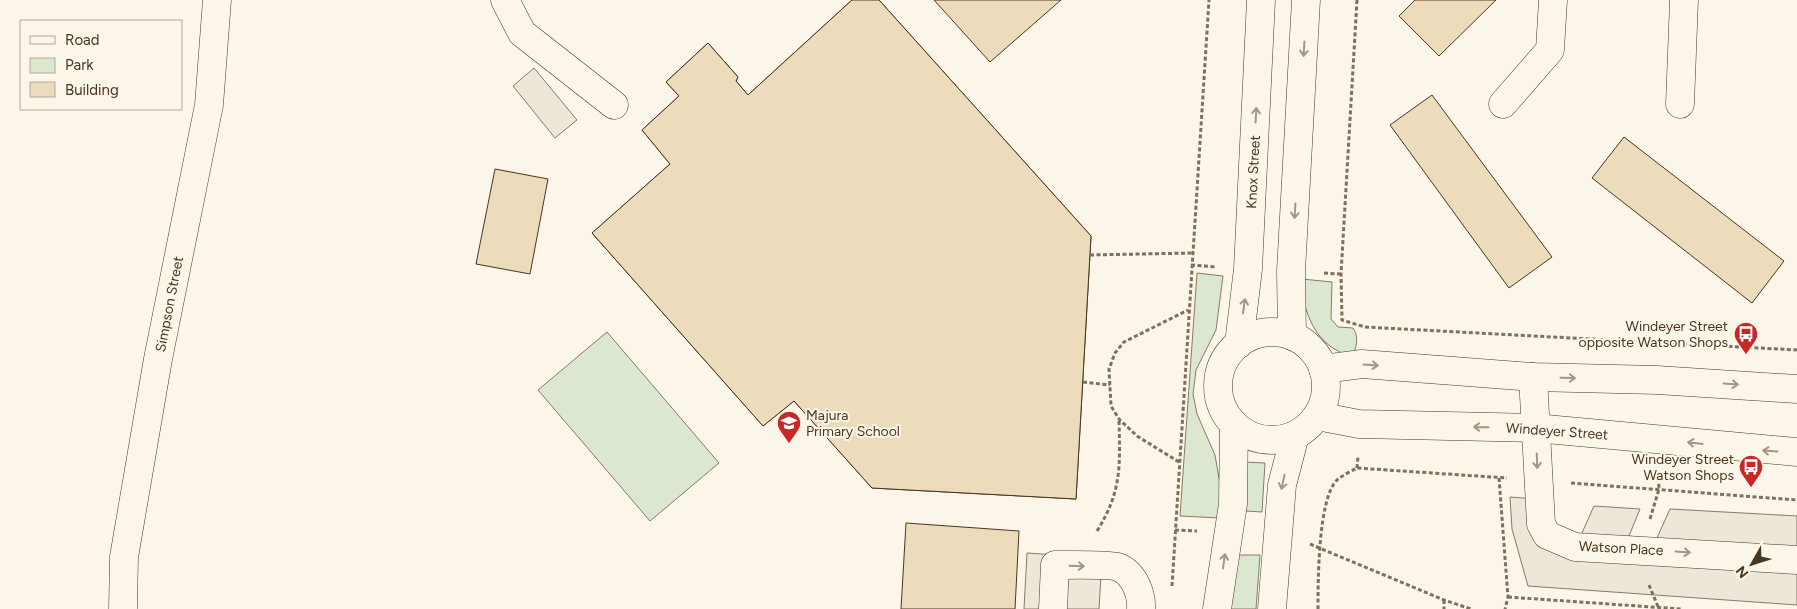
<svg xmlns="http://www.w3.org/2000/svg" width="1797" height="609" viewBox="0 0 1797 609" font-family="Figtree,sans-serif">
	<rect width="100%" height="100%" fill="#fbf6e9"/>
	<g fill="#dce7d0" stroke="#887966">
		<polygon points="1197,273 1223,276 1216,330 1196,370 1193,394 1197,414 1215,455 1220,484 1220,518 1180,516"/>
		<path d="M1302,279L1332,282L1331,319L1338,327L1353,328C1359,336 1357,348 1352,356C1316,348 1302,312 1302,279Z"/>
		<polygon points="607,332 719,463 650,521 538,390"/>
		<polygon points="1243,462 1265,463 1262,512 1246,511"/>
		<polygon points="1238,555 1260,555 1256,609 1228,609"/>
	</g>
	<g fill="#ede7d9" stroke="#887966">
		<polygon points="534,68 577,120 555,138 513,86"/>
		<polygon points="1510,497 1548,500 1555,530 1581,535 1594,506 1640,509 1629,536 1656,540 1670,509 1797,516 1797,605 1528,586 1512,529"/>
		<polygon points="1027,553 1102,558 1099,609 1024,609"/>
	</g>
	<g fill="#ecdcbc" stroke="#4a3520" fill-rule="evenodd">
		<path d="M852,0H879L1091,236L1076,499L872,488L794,401L763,426L592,233L670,164L642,130L679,96L666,82L708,43L738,77L736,81L748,95ZM842,141L949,262L980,236L1010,270L1009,282L968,281L962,385L861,378L736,235L758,214L797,256L858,204L820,161Z"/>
		<polygon points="852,0 879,0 1091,236 1076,499 872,488 794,401 763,426 592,233 670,164 642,130 679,96 666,82 708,43 738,77 736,81 748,95"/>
		<polygon points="934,0 1061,0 990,62"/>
		<polygon points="1415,0 1496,0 1439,56 1399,16"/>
		<polygon points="1432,95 1552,257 1509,288 1390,125"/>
		<polygon points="1624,137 1784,261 1752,303 1592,178"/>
		<polygon points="495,169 548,179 530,274 476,264"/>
		<polygon points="906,523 1019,531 1015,609 901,609"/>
	</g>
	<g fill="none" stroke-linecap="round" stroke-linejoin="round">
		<defs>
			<g id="minor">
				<polyline points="505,0 522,33 614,105"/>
				<polyline points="1503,104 1550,50 1553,0"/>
				<polyline points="1680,104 1684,0"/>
				<circle cx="1272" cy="386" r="54"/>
				<polyline points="1292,336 1291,271 1306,0"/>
				<polyline points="1239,344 1248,269 1261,0"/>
				<polyline points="1323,369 1362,364 1533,377 1657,380 1797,389"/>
				<polyline points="1533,377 1541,524 1547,535 1575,547 1797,560"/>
				<polyline points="1317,416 1359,424 1535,428 1797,452"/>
				<polyline points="123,609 124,557 158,359 209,105 217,0"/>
				<path d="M1053,609L1055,565C1067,565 1110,564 1118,567C1134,573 1142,594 1141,609"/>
				<polyline points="1217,609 1233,504 1234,424"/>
				<polyline points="1272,609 1282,485 1295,435"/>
			</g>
		</defs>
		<use href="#minor" stroke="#4a3520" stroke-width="29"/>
		<g stroke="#7f6f5c" stroke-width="3" stroke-dasharray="4 2.5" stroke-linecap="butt">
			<polyline points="1357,0 1341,274 1342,320 1365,327 1797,350"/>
			<polyline points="1090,255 1192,253"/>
			<polyline points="1191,265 1216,267"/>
			<polyline points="1324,273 1340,274"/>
			<polyline points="1083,382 1110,385"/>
			<polyline points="1179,462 1137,436 1119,419 1111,406 1109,369 1115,353 1124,342 1188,310"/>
			<polyline points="1357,468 1358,456"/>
			<polyline points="1499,478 1508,597 1505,609"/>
			<polyline points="1571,483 1797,500"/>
			<polyline points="1650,519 1659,489 1658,472"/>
			<polyline points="1175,530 1197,531"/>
			<path d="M1097,531C1122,491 1120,466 1119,420"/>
			<polyline points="1310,544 1444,600 1471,609"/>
			<polyline points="1649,585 1659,609"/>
			<polyline points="1172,586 1209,0"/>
			<polyline points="1508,597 1681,609"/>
			<polyline points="1444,600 1444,609"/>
			<path d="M1318,609C1318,582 1318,498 1337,480C1343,475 1351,471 1357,468L1507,478"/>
		</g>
		<use href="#minor" stroke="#fbf6e9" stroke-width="28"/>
	</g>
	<defs><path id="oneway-shaft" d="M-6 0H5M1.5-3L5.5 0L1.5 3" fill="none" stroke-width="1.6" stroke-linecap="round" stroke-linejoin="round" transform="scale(1.25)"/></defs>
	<g stroke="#a29684">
		<use href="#oneway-shaft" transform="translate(1304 49) rotate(93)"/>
		<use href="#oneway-shaft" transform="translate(1256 115) rotate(-87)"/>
		<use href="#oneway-shaft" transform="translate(1295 211) rotate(93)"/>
		<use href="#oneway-shaft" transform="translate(1244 306) rotate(-82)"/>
		<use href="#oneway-shaft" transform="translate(1371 365) rotate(4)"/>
		<use href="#oneway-shaft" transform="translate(1568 378) rotate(1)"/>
		<use href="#oneway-shaft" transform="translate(1731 384) rotate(4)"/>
		<use href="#oneway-shaft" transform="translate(1481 427) rotate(-179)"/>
		<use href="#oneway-shaft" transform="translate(1695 443) rotate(-173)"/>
		<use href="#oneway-shaft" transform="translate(1770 451) rotate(-176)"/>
		<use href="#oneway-shaft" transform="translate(1537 461) rotate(88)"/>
		<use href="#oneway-shaft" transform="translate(1283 482) rotate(102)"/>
		<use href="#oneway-shaft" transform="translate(1683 552) rotate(4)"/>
		<use href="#oneway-shaft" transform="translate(1224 561) rotate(-82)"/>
		<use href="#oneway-shaft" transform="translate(1077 566) rotate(2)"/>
	</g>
	<defs>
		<symbol id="bus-pin" viewBox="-11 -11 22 30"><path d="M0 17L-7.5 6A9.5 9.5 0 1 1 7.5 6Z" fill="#c62828" stroke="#fbf6e9"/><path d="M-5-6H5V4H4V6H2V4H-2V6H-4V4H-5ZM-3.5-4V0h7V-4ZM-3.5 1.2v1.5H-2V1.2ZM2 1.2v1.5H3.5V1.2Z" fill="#fff"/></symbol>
		<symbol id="school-pin" viewBox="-11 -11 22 30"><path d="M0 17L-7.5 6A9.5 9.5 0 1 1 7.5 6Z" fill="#c62828" stroke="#fbf6e9"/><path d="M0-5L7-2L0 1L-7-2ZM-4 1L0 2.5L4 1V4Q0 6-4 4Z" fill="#fff"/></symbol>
	</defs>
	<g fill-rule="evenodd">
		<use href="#bus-pin" x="1732" y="320" width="28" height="38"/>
		<use href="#school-pin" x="775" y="409" width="28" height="38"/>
		<use href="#bus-pin" x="1737" y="453" width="28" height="38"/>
	</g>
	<g text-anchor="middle" stroke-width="4" stroke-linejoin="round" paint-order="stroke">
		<g font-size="14" fill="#4a3520" stroke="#fbf6e9">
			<text transform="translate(1253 172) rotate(-87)" y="5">Knox Street</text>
			<text transform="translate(169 304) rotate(-79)" y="5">Simpson Street</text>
			<text transform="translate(1557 431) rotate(4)" y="5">Windeyer Street</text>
			<text transform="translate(1621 548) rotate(3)" y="5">Watson Place</text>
		</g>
		<g font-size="14" fill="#4a3520" stroke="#fbf6e9" text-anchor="end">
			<text x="1728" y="331">Windeyer Street<tspan x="1728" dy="16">opposite Watson Shops</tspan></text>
			<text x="806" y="420" text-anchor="start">Majura<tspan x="806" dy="16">Primary School</tspan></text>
			<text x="1734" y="464">Windeyer Street<tspan x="1734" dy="16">Watson Shops</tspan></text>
		</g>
	</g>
	<rect x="20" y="20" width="162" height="90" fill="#fbf6e9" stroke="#b4a999"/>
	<rect x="30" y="36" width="25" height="8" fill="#fbf6e9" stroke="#b4a999"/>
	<text x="65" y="45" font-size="15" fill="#4a3520">Road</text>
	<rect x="30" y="58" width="25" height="15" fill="#dce7d0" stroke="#b4a999"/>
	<text x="65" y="70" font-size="15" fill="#4a3520">Park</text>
	<rect x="30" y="82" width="25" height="15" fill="#ecdcbc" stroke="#b4a999"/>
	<text x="65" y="95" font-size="15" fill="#4a3520">Building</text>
	<g transform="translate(1752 564) rotate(231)" stroke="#fbf6e9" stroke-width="4" paint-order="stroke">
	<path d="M0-4L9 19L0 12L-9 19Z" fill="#4a3520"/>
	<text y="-8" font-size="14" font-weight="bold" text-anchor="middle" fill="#4a3520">N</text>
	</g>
</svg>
